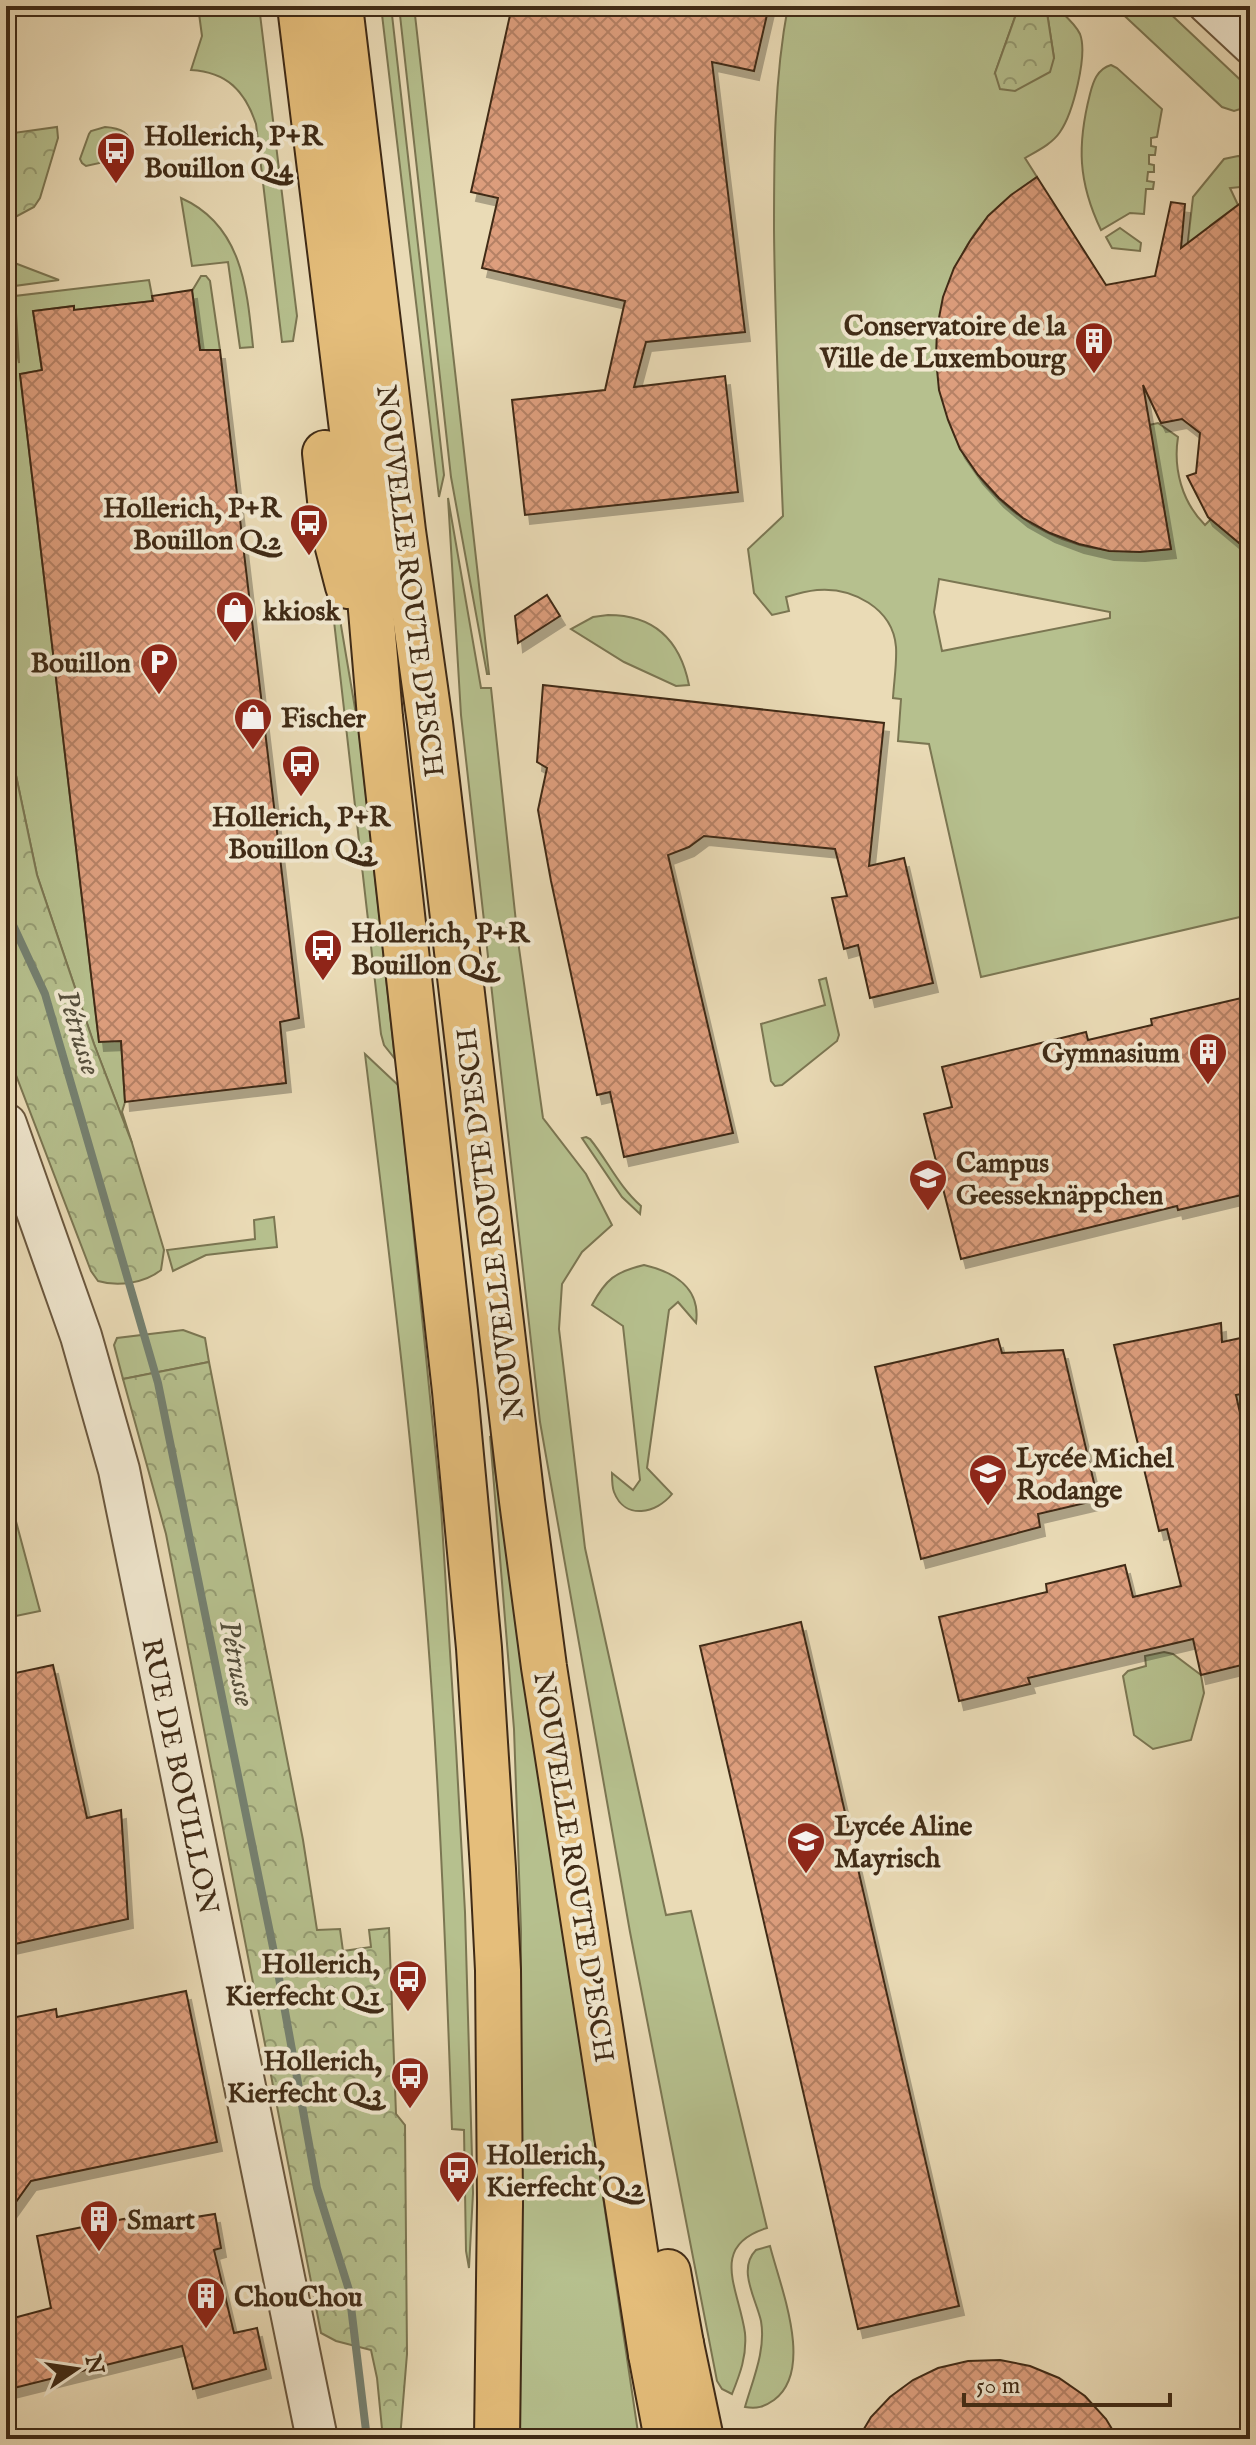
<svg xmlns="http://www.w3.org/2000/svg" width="1256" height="2445" viewBox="0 0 1256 2445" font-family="'IM FELL English',serif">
	<defs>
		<pattern id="forest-crowns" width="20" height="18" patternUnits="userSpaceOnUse" patternTransform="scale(2)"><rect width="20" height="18" fill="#b6c08e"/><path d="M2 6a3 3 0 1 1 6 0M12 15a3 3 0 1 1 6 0" fill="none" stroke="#959c73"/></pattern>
		<pattern id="building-cross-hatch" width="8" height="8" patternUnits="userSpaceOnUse" patternTransform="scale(2)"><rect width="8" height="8" fill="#dd9e7d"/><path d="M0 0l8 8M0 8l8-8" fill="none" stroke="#b58165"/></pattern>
		<filter id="shadow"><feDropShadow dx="5" dy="9" stdDeviation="0" flood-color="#0004"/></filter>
	</defs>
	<rect width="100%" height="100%" fill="#eadbb6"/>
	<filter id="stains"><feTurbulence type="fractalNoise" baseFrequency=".0025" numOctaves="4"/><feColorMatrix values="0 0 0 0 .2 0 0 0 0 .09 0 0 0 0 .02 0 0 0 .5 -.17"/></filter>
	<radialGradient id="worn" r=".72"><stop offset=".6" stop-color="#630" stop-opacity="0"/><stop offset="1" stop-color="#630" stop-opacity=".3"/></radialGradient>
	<g fill="#b6c08e" stroke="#7b7652" stroke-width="2" fill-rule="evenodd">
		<path d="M198,6H259L297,316L293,341L282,342L256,124C245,91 227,72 191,70L202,36Z"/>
		<polygon points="381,6 391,6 444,475 439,497"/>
		<polygon points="399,6 414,6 489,674 487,674 451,477"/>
		<path d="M788,6H1019L995,73L1054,58L1046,6H1055C1063,14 1075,23 1080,34C1088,55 1073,113 1060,132C1052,144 1037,151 1025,158L1037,177C1021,189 1004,200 990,215C966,240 954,269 945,300C916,403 975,516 1080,545C1111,553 1140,552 1171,549L1149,425L1158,423L1178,437C1173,469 1182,502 1205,525L1211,519L1239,543L1244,539H1250V943L1247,944L1240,917L981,977L929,744L898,741L901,699L893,698C894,681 897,663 896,647C893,608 852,587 817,590C807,591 796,594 786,597L789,611L772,615L754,593L748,549L783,516C779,420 775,325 774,230C774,154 774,80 788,6ZM939,579L1110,612V618L942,651L934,612Z"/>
		<polygon points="1114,6 1162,6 1250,89 1250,106 1234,111 1222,107"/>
		<path d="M1111,65L1117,68L1162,109L1157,137L1151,138V146L1156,147L1155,155H1149V164L1154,165V172H1148L1147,181L1154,182L1153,189H1146L1144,214L1130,213L1101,230C1078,182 1077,145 1090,94C1093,82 1097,69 1111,65Z"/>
		<path d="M105,127C120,128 132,132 131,149L127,157L86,166L82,163L80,159L89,134L91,131Z"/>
		<polygon points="1238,156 1250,157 1250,186 1230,188 1238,205 1210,226 1195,260 1186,259 1193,197 1224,159"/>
		<path d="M181,198C242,225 247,288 253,347L240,348L228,262L192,266Z"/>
		<polygon points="1120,228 1141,243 1140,251 1112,248 1106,237"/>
		<polygon points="12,262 59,280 14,286"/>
		<polygon points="201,276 206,276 210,281 220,350 200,350 192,291"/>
		<polygon points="149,280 153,301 74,310 73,306 33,311 42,370 20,374 99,1041 121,1041 125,1102 122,1112 132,1143 94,1044 37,875 6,728 6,436 12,425 6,412 6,293 19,363 15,296"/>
		<path d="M448,498L481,688H491L518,941L543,1118L586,1174L612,1225L582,1252L562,1284L559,1329L585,1548L666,1915L691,1911L767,2228C708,2246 739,2289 745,2333C747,2356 740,2374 732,2394L722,2389L717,2381L630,1932L540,1422L461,715Z"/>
		<polygon points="321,507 359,732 395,1059 384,1045 381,1034"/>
		<path d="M608,615C655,615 680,640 689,685L676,686L624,662L571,629L593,617Z"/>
		<polygon points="826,978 839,1035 837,1041 782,1085 775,1086 771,1081 761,1024 825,1005 819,980"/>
		<path d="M365,1054L399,1086L441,1507L456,1748L465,1912L473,2193L469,2268L466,2251L464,2130L452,2129C446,1961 440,1793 427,1626C412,1435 388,1244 365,1054Z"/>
		<path d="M586,1137L590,1139C608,1161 619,1187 641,1206L640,1214L622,1197L582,1138Z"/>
		<polygon points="274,1217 277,1247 206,1255 173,1271 167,1250 255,1239 254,1220"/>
		<path d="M644,1265C674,1272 701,1288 696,1323L678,1302L669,1310L647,1468L672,1494C657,1513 625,1521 614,1492C612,1487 612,1479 612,1473L633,1490L640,1480L623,1326L592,1305C606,1279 615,1272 644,1265Z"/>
		<polygon points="183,1330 205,1338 209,1362 123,1379 114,1345 117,1338"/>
		<polygon points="490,1436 639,2439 520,2439 521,1931 514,1729"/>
		<polygon points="6,1484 40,1611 6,1618"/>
		<polygon points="1164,1652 1173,1654 1201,1675 1204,1693 1191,1740 1153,1749 1134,1735 1123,1676 1128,1671 1146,1666 1145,1656"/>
		<path d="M770,2246C780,2286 815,2370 774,2400C764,2407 757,2409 745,2407C753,2379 766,2350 761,2321C756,2299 737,2269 756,2250Z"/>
	</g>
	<g fill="url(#forest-crowns)" stroke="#7b7652" stroke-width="2">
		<polygon points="1019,6 1046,6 1054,58 1050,72 1015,91 1000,89 995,73"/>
		<polygon points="57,127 58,138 40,198 34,207 6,222 6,134"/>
		<path d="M6,728L37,875L94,1044L132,1143L164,1250L161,1270C145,1283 118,1287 98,1281L91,1271L6,1049Z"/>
		<polygon points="209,1362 303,1840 317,1930 340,1929 343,1951 371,1947 369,1930 389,1928 396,2114 405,2125 407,2354 400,2439 383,2439 377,2378 371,2350 336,2341 321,2333 166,1534 123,1379"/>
	</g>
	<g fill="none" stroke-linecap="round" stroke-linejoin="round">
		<polyline stroke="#758171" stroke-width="8" points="6,910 45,994 158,1383 277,1967 317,2188 349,2290 367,2439"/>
	</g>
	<g fill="url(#building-cross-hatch)" stroke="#402b16" stroke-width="2" filter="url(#shadow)">
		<polygon points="512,6 769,6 754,71 712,62 745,332 646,342 634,387 725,376 738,492 525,515 512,400 605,390 625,301 482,268 498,198 471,192"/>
		<polygon points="1037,177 1106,285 1155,276 1171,202 1185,204 1181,248 1250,196 1250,532 1239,543 1208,517 1187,476 1196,473 1200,433 1182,419 1161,423 1143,385 1171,549 1140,552 1109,551 1079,544 1050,533 1023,518 999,498 978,475 960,449 948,420 939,390 936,359 937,328 943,297 954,268 970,241 988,216 1011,195"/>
		<polygon points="192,290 200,350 220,350 299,1018 280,1022 286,1083 125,1102 121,1041 99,1042 20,374 42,370 33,311 74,306 74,310 153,301 152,296"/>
		<polygon points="547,595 560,616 518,643 515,616"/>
		<polygon points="543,685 884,723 869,866 904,858 933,983 870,998 858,945 844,949 832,898 847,896 835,849 704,836 689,847 668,855 733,1133 624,1157 610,1092 597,1095 551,881 538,810 547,768 537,762"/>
		<polygon points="1250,996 1250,1193 1178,1210 1177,1206 961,1259 924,1114 952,1107 942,1067 1086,1032 1088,1040 1152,1025 1151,1019"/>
		<polygon points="1221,1323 1222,1342 1250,1336 1250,1392 1236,1395 1250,1458 1250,1663 1201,1675 1193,1639 1028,1678 1030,1684 959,1701 939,1617 1047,1592 1046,1584 1125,1565 1133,1597 1181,1586 1167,1529 1159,1531 1114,1345"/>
		<polygon points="998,1339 1002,1353 1063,1350 1098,1500 1038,1514 1040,1527 921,1559 875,1367"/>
		<polygon points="801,1622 959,2306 858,2329 700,1646"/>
		<polygon points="53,1665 87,1818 121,1810 128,1919 6,1946 6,1675"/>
		<polygon points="186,1991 217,2142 31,2181 6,2216 6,2019 56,2009 57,2017"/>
		<polygon points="149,2214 151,2224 215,2214 221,2248 214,2250 234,2333 257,2328 266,2369 193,2389 182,2346 6,2390 6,2320 51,2308 37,2236"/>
		<polygon points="1000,2360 1030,2366 1059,2378 1085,2396 1106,2419 1118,2439 858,2439 871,2417 890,2397 913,2380 938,2368 968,2361"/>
	</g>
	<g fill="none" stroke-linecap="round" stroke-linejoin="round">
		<defs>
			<polyline id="minor" points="1205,6 1250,48"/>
			<polyline id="tertiary" points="6,1124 81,1336 119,1470 317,2439"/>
			<g id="primary">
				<polyline points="681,2344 701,2439"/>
				<polyline points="651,2354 667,2439"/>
				<polyline points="497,2439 500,2203"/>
			</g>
			<g id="trunk">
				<polyline points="300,6 364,527 380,717 455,1391 479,1648 493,1869 498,1970 500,2203"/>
				<polyline points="340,6 403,531 430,723 522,1501 544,1667 651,2354"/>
				<polyline points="325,453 333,528 348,586"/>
				<polyline points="668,2272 681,2344"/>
			</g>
		</defs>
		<use href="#minor" stroke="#6a573e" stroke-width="36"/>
		<use href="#tertiary" stroke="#6a573e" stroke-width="44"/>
		<use href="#primary" stroke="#402b16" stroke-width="48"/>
		<use href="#trunk" stroke="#402b16" stroke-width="48"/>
		<use href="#minor" stroke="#f1e8d0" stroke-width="32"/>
		<use href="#tertiary" stroke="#f1e8d0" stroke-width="40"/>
		<use href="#primary" stroke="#e5be7b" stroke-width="44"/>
		<use href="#trunk" stroke="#e5be7b" stroke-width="44"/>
	</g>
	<defs>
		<symbol id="bus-pin" viewBox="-11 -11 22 30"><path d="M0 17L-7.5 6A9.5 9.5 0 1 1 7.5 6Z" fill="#8f2418" stroke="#f1e8d0"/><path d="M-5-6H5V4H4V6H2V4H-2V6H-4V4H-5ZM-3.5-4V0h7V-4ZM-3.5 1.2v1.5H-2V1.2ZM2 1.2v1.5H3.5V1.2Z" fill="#fff"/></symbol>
		<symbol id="building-pin" viewBox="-11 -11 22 30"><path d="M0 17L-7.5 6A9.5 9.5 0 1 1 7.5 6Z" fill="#8f2418" stroke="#f1e8d0"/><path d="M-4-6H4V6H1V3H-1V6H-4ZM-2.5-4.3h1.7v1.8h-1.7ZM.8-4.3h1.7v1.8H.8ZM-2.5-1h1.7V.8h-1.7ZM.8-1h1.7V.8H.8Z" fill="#fff"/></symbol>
		<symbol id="shop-pin" viewBox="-11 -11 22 30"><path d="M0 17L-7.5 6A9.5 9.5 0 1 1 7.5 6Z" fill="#8f2418" stroke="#f1e8d0"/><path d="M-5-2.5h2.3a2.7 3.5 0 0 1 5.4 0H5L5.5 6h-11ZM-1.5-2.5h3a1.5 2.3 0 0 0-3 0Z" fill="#fff"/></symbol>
		<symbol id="parking-pin" viewBox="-11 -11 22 30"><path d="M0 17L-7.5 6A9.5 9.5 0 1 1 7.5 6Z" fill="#8f2418" stroke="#f1e8d0"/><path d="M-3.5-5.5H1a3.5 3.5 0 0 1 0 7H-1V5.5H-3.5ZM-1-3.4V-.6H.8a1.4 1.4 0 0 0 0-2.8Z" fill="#fff"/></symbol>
		<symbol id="school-pin" viewBox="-11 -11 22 30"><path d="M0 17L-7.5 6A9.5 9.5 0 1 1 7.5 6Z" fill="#8f2418" stroke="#f1e8d0"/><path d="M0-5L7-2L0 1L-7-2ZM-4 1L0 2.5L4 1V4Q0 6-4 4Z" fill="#fff"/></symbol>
	</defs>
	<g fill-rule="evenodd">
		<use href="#bus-pin" x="94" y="129" width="44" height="60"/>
		<use href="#building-pin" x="1072" y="319" width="44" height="60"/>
		<use href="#bus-pin" x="287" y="501" width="44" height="60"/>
		<use href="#shop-pin" x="213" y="588" width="44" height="60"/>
		<use href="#parking-pin" x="137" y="640" width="44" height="60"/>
		<use href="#shop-pin" x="231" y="695" width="44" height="60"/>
		<use href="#bus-pin" x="279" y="742" width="44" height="60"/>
		<use href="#bus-pin" x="301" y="926" width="44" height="60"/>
		<use href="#building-pin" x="1186" y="1030" width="44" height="60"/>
		<use href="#school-pin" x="906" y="1156" width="44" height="60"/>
		<use href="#school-pin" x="966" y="1451" width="44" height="60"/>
		<use href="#school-pin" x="784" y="1819" width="44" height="60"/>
		<use href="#bus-pin" x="386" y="1957" width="44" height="60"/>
		<use href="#bus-pin" x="388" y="2054" width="44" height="60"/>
		<use href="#bus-pin" x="436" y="2148" width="44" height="60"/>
		<use href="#building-pin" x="77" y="2197" width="44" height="60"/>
		<use href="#building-pin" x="184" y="2274" width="44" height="60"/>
	</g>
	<g text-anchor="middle" stroke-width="8" stroke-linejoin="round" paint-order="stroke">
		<g font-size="28" font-weight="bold" fill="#402b16" stroke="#f1e8d0" text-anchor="start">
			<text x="144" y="145">Hollerich, P+R<tspan x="144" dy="32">Bouillon Q.4</tspan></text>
			<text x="1066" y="335" text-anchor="end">Conservatoire de la<tspan x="1066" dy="32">Ville de Luxembourg</tspan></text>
			<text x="281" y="517" text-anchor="end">Hollerich, P+R<tspan x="281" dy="32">Bouillon Q.2</tspan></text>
			<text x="263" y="620">kkiosk</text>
			<text x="131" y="672" text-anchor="end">Bouillon</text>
			<text x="281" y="727">Fischer</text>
			<text x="301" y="826" text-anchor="middle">Hollerich, P+R<tspan x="301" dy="32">Bouillon Q.3</tspan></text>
			<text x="351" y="942">Hollerich, P+R<tspan x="351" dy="32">Bouillon Q.5</tspan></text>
			<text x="1180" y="1062" text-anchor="end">Gymnasium</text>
			<text x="956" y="1172">Campus<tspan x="956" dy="32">Geesseknäppchen</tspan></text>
			<text x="1016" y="1467">Lycée Michel<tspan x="1016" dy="32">Rodange</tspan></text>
			<text x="834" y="1835">Lycée Aline<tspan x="834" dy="32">Mayrisch</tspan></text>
			<text x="380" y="1973" text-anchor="end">Hollerich,<tspan x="380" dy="32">Kierfecht Q.1</tspan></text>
			<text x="382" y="2070" text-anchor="end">Hollerich,<tspan x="382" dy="32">Kierfecht Q.3</tspan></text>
			<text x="486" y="2164">Hollerich,<tspan x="486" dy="32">Kierfecht Q.2</tspan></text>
			<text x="127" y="2229">Smart</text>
			<text x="234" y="2306">ChouChou</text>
		</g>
		<g font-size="28" fill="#402b16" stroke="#f1e8d0">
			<text transform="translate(411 581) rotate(83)" y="10">NOUVELLE ROUTE D'ESCH</text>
			<text transform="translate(489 1224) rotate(-97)" y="10">NOUVELLE ROUTE D'ESCH</text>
			<text transform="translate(181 1776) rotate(78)" y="10">RUE DE BOUILLON</text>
			<text transform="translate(575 1867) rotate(81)" y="10">NOUVELLE ROUTE D'ESCH</text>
		</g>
		<g font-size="30" font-style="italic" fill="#564f3c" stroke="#f1e8d0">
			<text transform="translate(80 1032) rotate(73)" y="10">Pétrusse</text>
			<text transform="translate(238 1663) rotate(79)" y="10">Pétrusse</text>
		</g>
	</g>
	<rect width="1256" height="2445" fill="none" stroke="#eadbb6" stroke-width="32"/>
	<rect x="8" y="8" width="1240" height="2429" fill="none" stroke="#402b16" stroke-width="4"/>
	<rect x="16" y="16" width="1224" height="2413" fill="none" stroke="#402b16" stroke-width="2"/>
	<g transform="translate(76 2369) rotate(77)" stroke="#f1e8d0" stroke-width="6" paint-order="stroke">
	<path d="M0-6L14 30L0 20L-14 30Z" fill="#402b16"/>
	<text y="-12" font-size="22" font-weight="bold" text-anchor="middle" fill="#402b16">N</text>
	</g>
	<path d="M964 2393v12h206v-12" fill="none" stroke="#402b16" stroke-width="4"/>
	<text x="976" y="2393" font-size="24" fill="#402b16" stroke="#f1e8d0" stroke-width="6" paint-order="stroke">50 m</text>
	<rect width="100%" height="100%" filter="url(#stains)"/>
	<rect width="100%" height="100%" fill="url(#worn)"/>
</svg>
